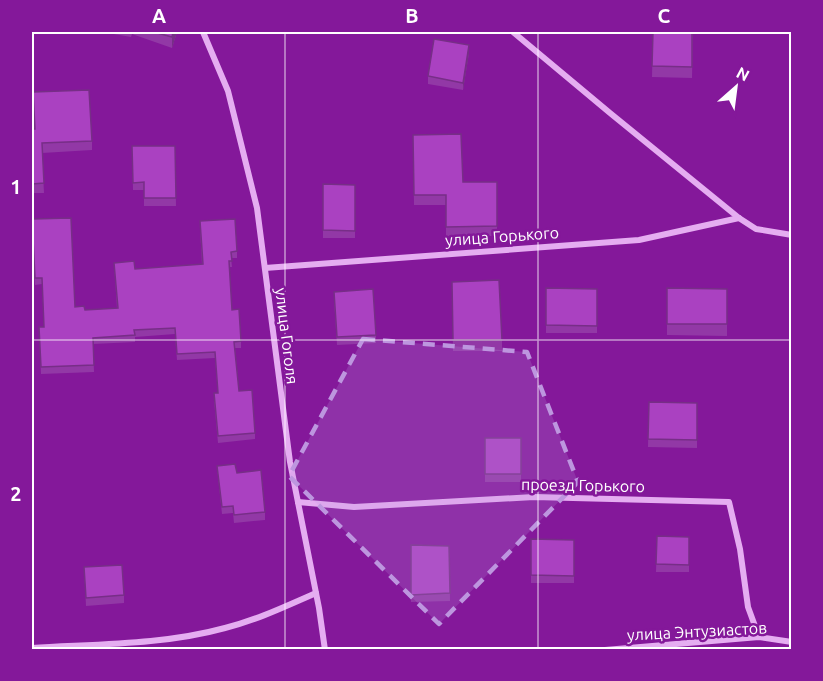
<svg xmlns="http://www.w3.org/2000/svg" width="823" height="681" viewBox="0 0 823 681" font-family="Ubuntu,sans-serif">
	<rect width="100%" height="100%" fill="#84189a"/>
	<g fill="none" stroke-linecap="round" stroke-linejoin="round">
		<g stroke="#e5adf1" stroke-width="6">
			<polyline points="203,32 228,91 257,208 290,462 319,608 325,650"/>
			<polyline points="513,32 610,113 739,218 756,229 792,235"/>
			<polyline points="265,268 639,240 739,218"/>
			<polyline points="298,502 354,507 534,497 729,502 740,549 748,607 759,637"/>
			<path d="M32,648C96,644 163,645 225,628C257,620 286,606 316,593"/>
			<polyline points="605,650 759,637 792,642"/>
		</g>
	</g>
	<g fill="#9238a6">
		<polygon points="102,32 177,32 172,48 132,34 131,37"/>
		<polygon points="653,32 693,32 692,78 652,77"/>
		<polygon points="469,53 463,90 428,84 428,76"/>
		<polygon points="33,92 92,141 92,150 42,153 44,193 32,193 32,129 34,129"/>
		<polygon points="413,135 463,182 497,182 497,236 446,236 446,205 414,205"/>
		<polygon points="132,146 175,146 176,206 144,206 144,190 133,190"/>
		<polygon points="323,184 355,185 355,238 323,238"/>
		<polygon points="32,219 75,307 85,310 117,308 114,263 135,269 202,264 200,227 237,251 237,258 231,258 232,267 229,267 232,310 241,341 241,348 235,348 239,391 255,433 255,439 218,443 214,400 214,393 218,393 215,358 177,360 175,334 135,337 135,342 93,344 94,372 41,374 39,327 44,327 42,284 35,285"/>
		<polygon points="452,282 502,340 502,351 453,351"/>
		<polygon points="546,288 597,289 597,333 546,333"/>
		<polygon points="667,288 727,289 727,336 667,335"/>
		<polygon points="334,299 376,335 376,343 337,345"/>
		<polygon points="649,402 697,403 697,448 648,447"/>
		<rect x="485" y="438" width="36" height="44"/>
		<polygon points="217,466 237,473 265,512 265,520 234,523 233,513 222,514"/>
		<polygon points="657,536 689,537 689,572 656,572"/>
		<polygon points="531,539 574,540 574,583 531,583"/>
		<polygon points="411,545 449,546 450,601 411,602"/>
		<polygon points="84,567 124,595 124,603 86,606"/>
	</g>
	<g fill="#772e87">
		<polygon points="173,32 177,32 172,48 172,37"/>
		<polygon points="469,45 469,53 463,90 463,83"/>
	</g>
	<g fill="#aa41c1" stroke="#772e87" stroke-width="1.5">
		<polygon points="154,32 173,32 172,37"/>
		<polygon points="653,32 692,32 692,67 652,66"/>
		<polygon points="434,39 469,45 463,83 428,76"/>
		<polygon points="89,90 92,141 42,143 44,183 32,184 32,129 35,129 33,92"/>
		<polygon points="461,134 463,182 497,182 497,226 446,227 446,195 414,195 413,135"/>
		<polygon points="132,146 175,146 176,198 144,198 144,182 133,183"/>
		<polygon points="323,184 355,185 355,231 323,230"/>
		<polygon points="71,218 75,307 84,306 85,310 118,308 114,263 134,261 135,269 203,264 200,221 235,219 237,251 231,252 232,261 229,261 232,310 239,309 241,341 234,342 239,391 252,390 255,433 218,436 214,393 218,393 215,352 177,354 175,328 134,330 135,335 93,338 94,365 41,367 39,327 44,327 42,278 35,278 32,219"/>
		<polygon points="499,280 502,340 453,340 452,282"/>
		<polygon points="546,288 597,289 597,326 546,325"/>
		<polygon points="667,288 727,289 727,324 667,324"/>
		<polygon points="373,289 376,335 337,337 334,292"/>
		<polygon points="649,402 697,403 697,440 648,439"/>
		<rect x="485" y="438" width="36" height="36"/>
		<polygon points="235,464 237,473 261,470 265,512 234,515 233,506 222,507 217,466"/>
		<polygon points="657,536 689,537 689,565 656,564"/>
		<polygon points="531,539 574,540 574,576 531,575"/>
		<polygon points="411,545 449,546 450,593 411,595"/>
		<polygon points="122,565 124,595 86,598 84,567"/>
	</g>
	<path fill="#bd96df" fill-opacity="0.2" stroke="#bd96df" stroke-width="4.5" stroke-dasharray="12 8" stroke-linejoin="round" d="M363,339L527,352L578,482L439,624L289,476Z"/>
	<path fill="none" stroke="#fff" stroke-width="1.5" stroke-opacity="0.55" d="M285,32V650M538,32V650M32,340H792"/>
	<g text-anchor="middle" stroke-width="5" stroke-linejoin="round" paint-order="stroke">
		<g font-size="16" fill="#fff" stroke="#84189a">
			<text transform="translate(502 236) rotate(-4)" y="6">улица Горького</text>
			<text transform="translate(287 336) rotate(83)" y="6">улица Гоголя</text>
			<text transform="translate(583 485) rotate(1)" y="6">проезд Горького</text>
			<text transform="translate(697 631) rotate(-3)" y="6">улица Энтузиастов</text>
		</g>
	</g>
	<rect width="823" height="681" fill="none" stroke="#84189a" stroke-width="66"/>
	<g transform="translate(736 87) rotate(28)" stroke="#84189a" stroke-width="4.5" paint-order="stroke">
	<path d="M0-4.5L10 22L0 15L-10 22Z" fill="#ffffff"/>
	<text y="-9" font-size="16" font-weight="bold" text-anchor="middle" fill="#ffffff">N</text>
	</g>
	<rect x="33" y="33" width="757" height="615" fill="none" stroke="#fff" stroke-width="2"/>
	<g font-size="20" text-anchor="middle" font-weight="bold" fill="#fff">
		<text x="159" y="23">A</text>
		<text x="412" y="23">B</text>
		<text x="664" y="23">C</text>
		<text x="16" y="194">1</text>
		<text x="16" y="501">2</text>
	</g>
</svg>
